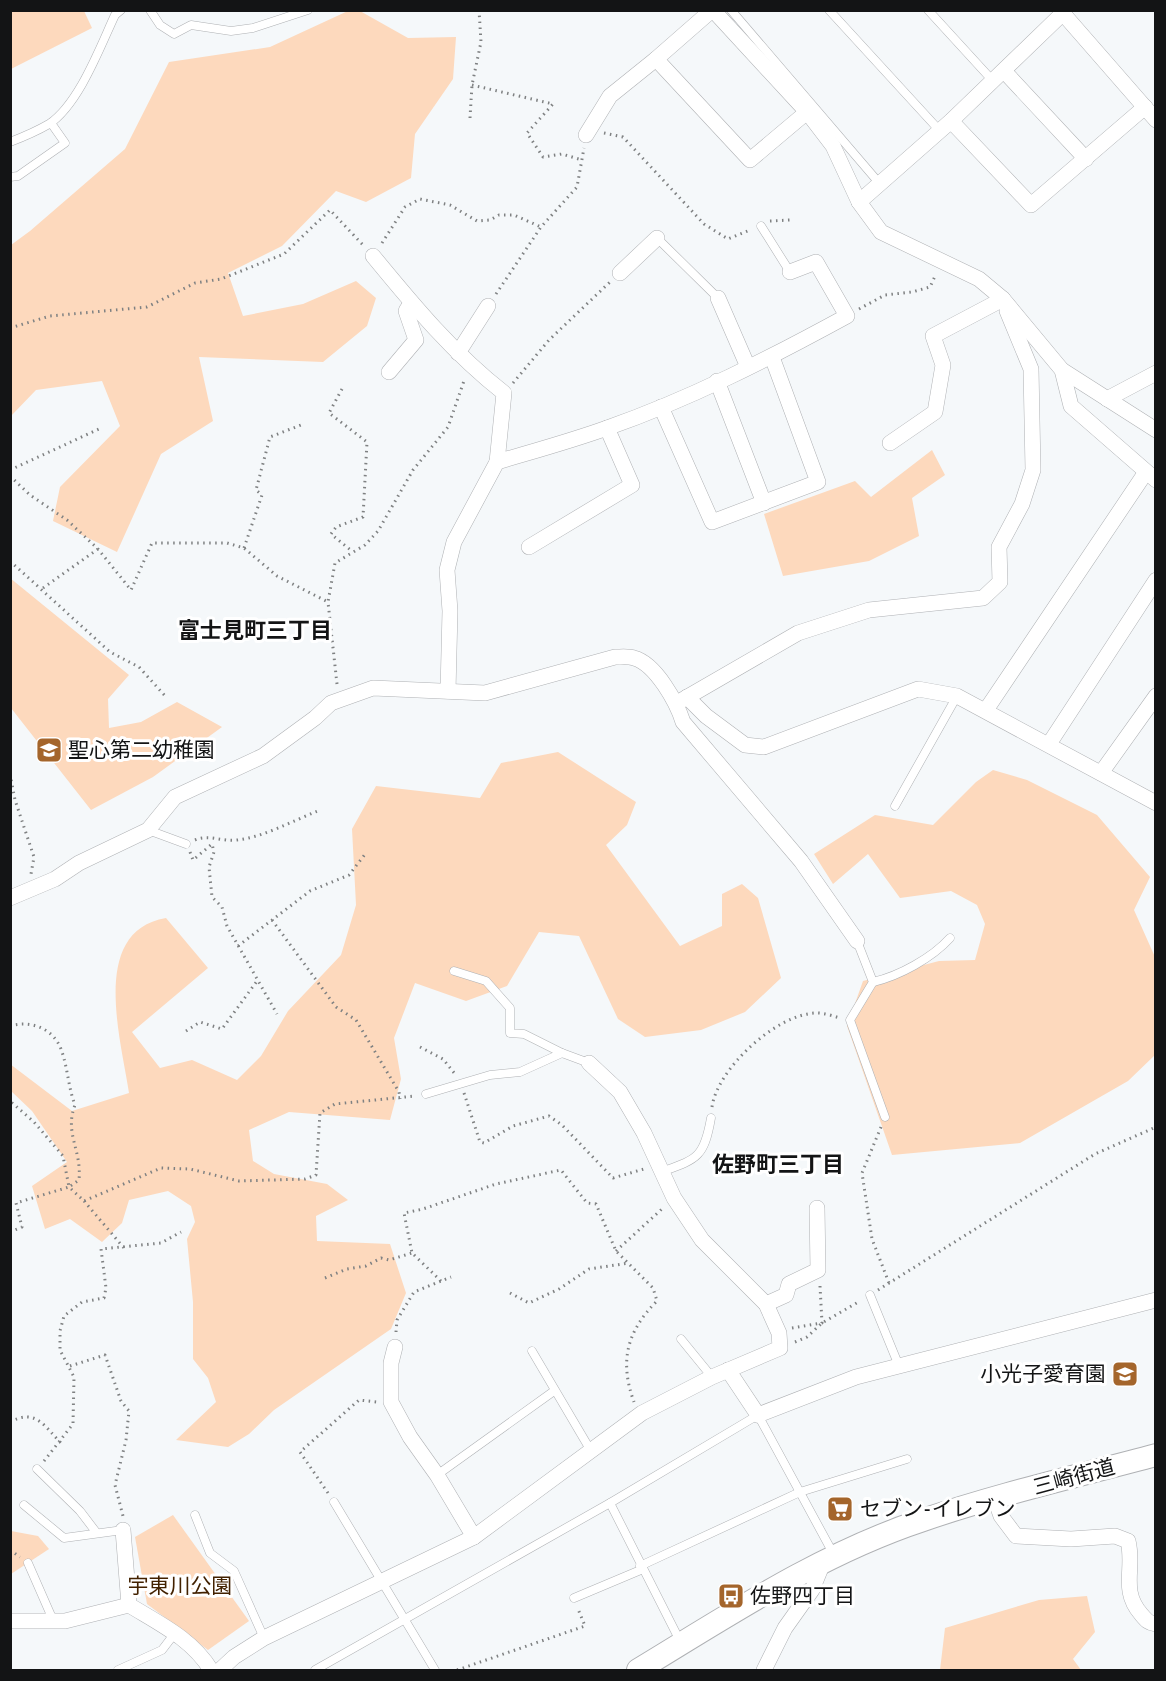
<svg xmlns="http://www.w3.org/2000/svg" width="1166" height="1681" viewBox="0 0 1166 1681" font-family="Overpass,'Noto Sans JP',sans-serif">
	<rect width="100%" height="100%" fill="#f5f8fa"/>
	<g fill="#fdd9bd">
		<polygon points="11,10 84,11 92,28 11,69"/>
		<polygon points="350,10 360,11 408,38 456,37 453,79 415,134 411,178 366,202 336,191 282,246 228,273 243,316 303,304 356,281 376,298 367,326 323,362 199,357 213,421 161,454 117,552 53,521 60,487 120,426 102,381 36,390 11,416 11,245 30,231 125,149 169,62 270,47"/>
		<polygon points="932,450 945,475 912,498 919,536 869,561 783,576 764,514 855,481 871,497"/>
		<polygon points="10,578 129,675 108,699 109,728 141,722 177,702 222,727 153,777 91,810 11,708"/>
		<path d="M558,752L636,802L627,825L606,845L680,946L722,926V894L742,884L758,898L781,978L745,1012L701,1030L645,1037L618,1019L579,936L539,932L507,986L466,1001L415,983L394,1038L401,1079L390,1120L289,1112L249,1130L253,1161L274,1174L327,1184L348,1200L316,1216L317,1241L390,1244L406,1293L391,1329L274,1410L249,1434L228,1447L176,1440L216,1402L208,1378L193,1359V1302L187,1239L195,1222L191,1206L168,1191L129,1200L122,1223L102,1242L70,1219L45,1229L32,1186L67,1162L32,1111L11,1091L10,1064L72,1111L129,1093C121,1039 89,931 166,918L208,968L132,1032L160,1068L192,1060L237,1080L261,1056L288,1011L341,955L356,905L352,829L376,786L480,798L501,763Z"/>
		<polygon points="993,770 1027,780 1097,815 1150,877 1134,910 1155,957 1155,1055 1128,1081 1020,1143 892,1155 847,1026 863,981 939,961 975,960 985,924 977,905 951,891 900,898 868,854 833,884 814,854 875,815 933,825 976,782"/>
		<polygon points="173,1515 249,1621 208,1650 147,1604 135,1537"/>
		<polygon points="11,1531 38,1536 49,1549 11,1574"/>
		<polygon points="1087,1596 1095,1632 1073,1659 1081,1670 940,1670 945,1628 1039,1600"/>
	</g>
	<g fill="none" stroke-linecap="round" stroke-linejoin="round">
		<defs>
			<g id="service">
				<polyline points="150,10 160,25 174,34 191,25 231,31 253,28 308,10"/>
				<polyline points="731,10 880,184"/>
				<polyline points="829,10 940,131"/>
				<polyline points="928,10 993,81"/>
				<path d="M10,142C23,137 37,131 49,124C79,104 100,47 115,15L121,10"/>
				<polyline points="10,177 18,176 65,143 51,123"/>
				<polyline points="761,226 790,272"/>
				<polyline points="657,238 718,298"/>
				<polyline points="895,806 957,696"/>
				<polyline points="148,830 186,844"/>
				<polyline points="857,941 873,982 850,1020 885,1117"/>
				<polyline points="454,971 486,981 510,1008 510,1033 524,1034 562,1053"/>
				<path d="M873,982C899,976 932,958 950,938"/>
				<polyline points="426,1094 490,1075 520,1072 562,1053 589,1063"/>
				<path d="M661,1172C697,1159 704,1158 711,1118"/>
				<polyline points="870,1295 899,1366"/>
				<polyline points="681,1339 712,1377"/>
				<polyline points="532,1351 591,1451"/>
				<polyline points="37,1469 80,1511 96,1532"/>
				<polyline points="437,1475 554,1391"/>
				<polyline points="334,1502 435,1670"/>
				<polyline points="610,1503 680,1641"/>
				<polyline points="24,1505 64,1538 123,1530"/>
				<polyline points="195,1515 210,1553 234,1571 264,1638"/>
				<polyline points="28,1563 53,1620"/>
				<polyline points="640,1566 800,1492 907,1459"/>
				<polyline points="574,1598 643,1569"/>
				<polyline points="118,1670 162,1650 175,1633"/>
				<polyline points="315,1670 610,1503 758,1415 834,1555"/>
			</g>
			<g id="minor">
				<polyline points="712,10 656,59 750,160 807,112"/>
				<polyline points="713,10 807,112 833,146 859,202 881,232 979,279 1003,299 1062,370 1071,406 1156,480"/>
				<polyline points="1060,10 1156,120"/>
				<polyline points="1004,71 1086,159"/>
				<polyline points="951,121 1031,205 1145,107"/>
				<polyline points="586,135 610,96 656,59"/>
				<polyline points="859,202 951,121 1063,13"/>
				<path d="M373,256C414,306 454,354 504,393L497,462"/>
				<polyline points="620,273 657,238"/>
				<polyline points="718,298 748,367"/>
				<polyline points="458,353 488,306"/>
				<polyline points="1062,370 1156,430"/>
				<polyline points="389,372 416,340 406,311 411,303"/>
				<polyline points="717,381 764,503"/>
				<polyline points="1107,399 1156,373"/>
				<polyline points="661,407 712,522 818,482 772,357"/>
				<polyline points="890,443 935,412 943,365 933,336 1003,299"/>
				<polyline points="529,547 632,485 607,428"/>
				<path d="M448,691L450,611L447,570L454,542L497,462C534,451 571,441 607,428C690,399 770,358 847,316L816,262L790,272"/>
				<polyline points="687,697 706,716 745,745 764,747 918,689 957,696 1156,803"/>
				<polyline points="677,703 798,633 869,610 983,598 1000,582 999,547 1022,504 1033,470 1031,369 1007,311"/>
				<polyline points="986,710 1146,472"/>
				<polyline points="1049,744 1156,580"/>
				<polyline points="1101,773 1156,696"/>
				<path d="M10,898L55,879L79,863L148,830L175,797L263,756L315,718L331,703L373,688L485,693L615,657C621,657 629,656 634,658C656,664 677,703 683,722L801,861L857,941"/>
				<polyline points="766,1304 786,1295 789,1284 818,1270 817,1208"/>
				<polyline points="395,1347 391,1363 391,1402 410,1437 437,1475 474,1537"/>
				<polyline points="728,1370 758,1415 856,1377 1156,1300"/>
				<path d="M995,1499L1001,1516L1016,1536L1071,1539L1115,1536L1128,1541C1135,1568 1120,1590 1141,1614C1146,1620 1148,1623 1156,1624"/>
				<polyline points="123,1530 129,1605"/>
				<path d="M10,1621H65L129,1605C160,1624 192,1639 211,1670"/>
				<polyline points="220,1670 234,1657 264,1638 474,1537 642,1413 712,1377 780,1348 779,1333 766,1304 702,1240 674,1198 644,1133 620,1092 589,1063"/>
				<polyline points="764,1670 785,1628 812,1590 823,1563"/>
			</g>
			<path id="primary" d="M638,1670C729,1615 820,1554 923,1520C999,1494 1078,1476 1156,1455"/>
		</defs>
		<use href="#service" stroke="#afb1b4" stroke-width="9"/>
		<use href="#minor" stroke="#afb1b4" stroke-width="16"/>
		<use href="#primary" stroke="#afb1b4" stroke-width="24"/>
		<g stroke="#7f8182" stroke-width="3" stroke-dasharray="1.5 4.5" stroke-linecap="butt">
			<polyline points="472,85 553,104 527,133 543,157 562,154 582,160"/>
			<polyline points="470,118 472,85 481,42 479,10"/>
			<polyline points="604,133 623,137 704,224 728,239 750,230"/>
			<polyline points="770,221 790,220"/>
			<polyline points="382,243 405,207 420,199 450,205 477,221 490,220 499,215 514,215 541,227"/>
			<polyline points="496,294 541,227 577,187 584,148"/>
			<polyline points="859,309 885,295 912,292 930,287 936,274"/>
			<polyline points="10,328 50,316 147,307 195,283 221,279 284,254 330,210 363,245"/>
			<polyline points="513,383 549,340 610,282"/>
			<polyline points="342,389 329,413 367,442 363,517 336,527 331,534 353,552"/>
			<polyline points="10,470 99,429"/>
			<polyline points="10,476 30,495 67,520 98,549 131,590 152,543 227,543 244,548 277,576 328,602"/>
			<polyline points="244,548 262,495 256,490 270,437 301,425"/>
			<polyline points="10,561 110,652 139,667 166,697"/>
			<polyline points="43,588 98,549"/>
			<polyline points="337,684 328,602 335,563 365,545 378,531 413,470 448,427 465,378"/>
			<polyline points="10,774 15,800 34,857 31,874"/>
			<path d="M195,840C209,834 222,842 237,840C264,837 292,821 318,811"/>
			<polyline points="190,852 193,860 212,844 214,852 209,867 212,897 222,907 227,926 277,1014"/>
			<polyline points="272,920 336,1007 356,1020 399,1092 400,1099"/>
			<polyline points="238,946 310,891 349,875 366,853"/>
			<path d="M10,1026C30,1020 53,1028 61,1049C68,1068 68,1087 75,1105C64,1133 82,1150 79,1180L69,1187L63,1156L34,1122L10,1101"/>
			<polyline points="186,1031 200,1022 222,1029 257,981"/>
			<polyline points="420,1047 443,1059 455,1074"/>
			<polyline points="464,1093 480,1142 484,1143 513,1126 549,1116 562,1125 613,1178 644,1169"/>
			<path d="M712,1107C717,1069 777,1013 817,1013C825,1013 833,1016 840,1018"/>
			<polyline points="881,1127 862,1173 872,1239 889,1283"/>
			<polyline points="84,1201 124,1248"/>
			<polyline points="10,1232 22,1227 16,1203 69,1187 84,1201 161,1168 190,1169 239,1181 305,1179 316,1175 320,1113 335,1104 415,1096"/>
			<polyline points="616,1251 663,1208"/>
			<polyline points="325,1278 347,1269 366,1266 381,1258 389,1260 412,1253"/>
			<path d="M441,1281L412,1253L404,1213L423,1209L496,1184L561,1170L587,1203L596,1204L616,1251L653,1288L657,1301C627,1331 619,1361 634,1402"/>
			<polyline points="878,1290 1095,1154 1156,1127"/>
			<polyline points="510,1293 529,1303 559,1289 589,1269 629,1263"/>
			<polyline points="792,1328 822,1323 820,1286"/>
			<polyline points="396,1332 397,1320 414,1292 451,1277"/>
			<polyline points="795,1342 807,1337 822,1323 860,1301"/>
			<polyline points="70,1366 105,1355 121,1401 129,1411 126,1440 115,1485 123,1516"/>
			<path d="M10,1422C36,1408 44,1426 61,1443"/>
			<polyline points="44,1461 73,1424 74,1377 60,1350 60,1331 64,1316 82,1302 104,1298 106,1288 101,1249 161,1243 181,1232"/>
			<polyline points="328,1493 300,1452 359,1400 377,1402"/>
			<polyline points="10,1550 20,1557"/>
			<polyline points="457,1670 585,1626 578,1609"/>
		</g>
		<use href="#service" stroke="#fff" stroke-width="8"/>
		<use href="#minor" stroke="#fff" stroke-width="15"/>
		<use href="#primary" stroke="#fff" stroke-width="22"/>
	</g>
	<defs>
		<symbol id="school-square" viewBox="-11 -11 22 22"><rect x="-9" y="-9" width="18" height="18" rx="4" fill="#a4652b" stroke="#fff"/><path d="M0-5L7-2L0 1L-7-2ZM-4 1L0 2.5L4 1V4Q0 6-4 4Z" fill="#fff"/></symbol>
		<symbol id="supermarket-square" viewBox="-11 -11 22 22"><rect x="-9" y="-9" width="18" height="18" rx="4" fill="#a4652b" stroke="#fff"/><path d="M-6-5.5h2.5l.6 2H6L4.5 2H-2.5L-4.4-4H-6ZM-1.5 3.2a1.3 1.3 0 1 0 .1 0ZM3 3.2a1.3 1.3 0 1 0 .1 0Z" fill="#fff"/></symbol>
		<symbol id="bus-square" viewBox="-11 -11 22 22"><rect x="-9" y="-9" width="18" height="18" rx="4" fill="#a4652b" stroke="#fff"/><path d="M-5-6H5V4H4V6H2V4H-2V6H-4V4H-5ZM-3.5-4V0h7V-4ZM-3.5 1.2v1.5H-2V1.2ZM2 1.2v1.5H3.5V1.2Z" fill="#fff"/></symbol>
	</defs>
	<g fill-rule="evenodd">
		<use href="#school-square" x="34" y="735" width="30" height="30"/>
		<use href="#school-square" x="1110" y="1359" width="30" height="30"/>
		<use href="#supermarket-square" x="825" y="1494" width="30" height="30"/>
		<use href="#bus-square" x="716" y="1581" width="30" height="30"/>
	</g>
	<g text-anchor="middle" stroke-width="6" stroke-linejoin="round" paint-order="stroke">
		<g font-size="21" fill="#131415" stroke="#fff" text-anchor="start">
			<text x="68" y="757">聖心第二幼稚園</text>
			<text x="1106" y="1381" text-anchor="end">小光子愛育園</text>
			<text x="860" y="1516">セブン-イレブン</text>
			<text x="750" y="1603">佐野四丁目</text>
		</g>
		<g font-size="21" fill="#131415" stroke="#fff">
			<text transform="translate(1074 1477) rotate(-15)" y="7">三崎街道</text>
		</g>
		<g font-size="21" fill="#422100" stroke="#fff">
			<text x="180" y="1593">宇東川公園</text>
		</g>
		<g font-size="22" font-weight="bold" fill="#131415" stroke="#fff">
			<text x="255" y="638">富士見町三丁目</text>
			<text x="778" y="1172">佐野町三丁目</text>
		</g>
	</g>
	<rect width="1166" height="1681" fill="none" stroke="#131415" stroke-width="24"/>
</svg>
